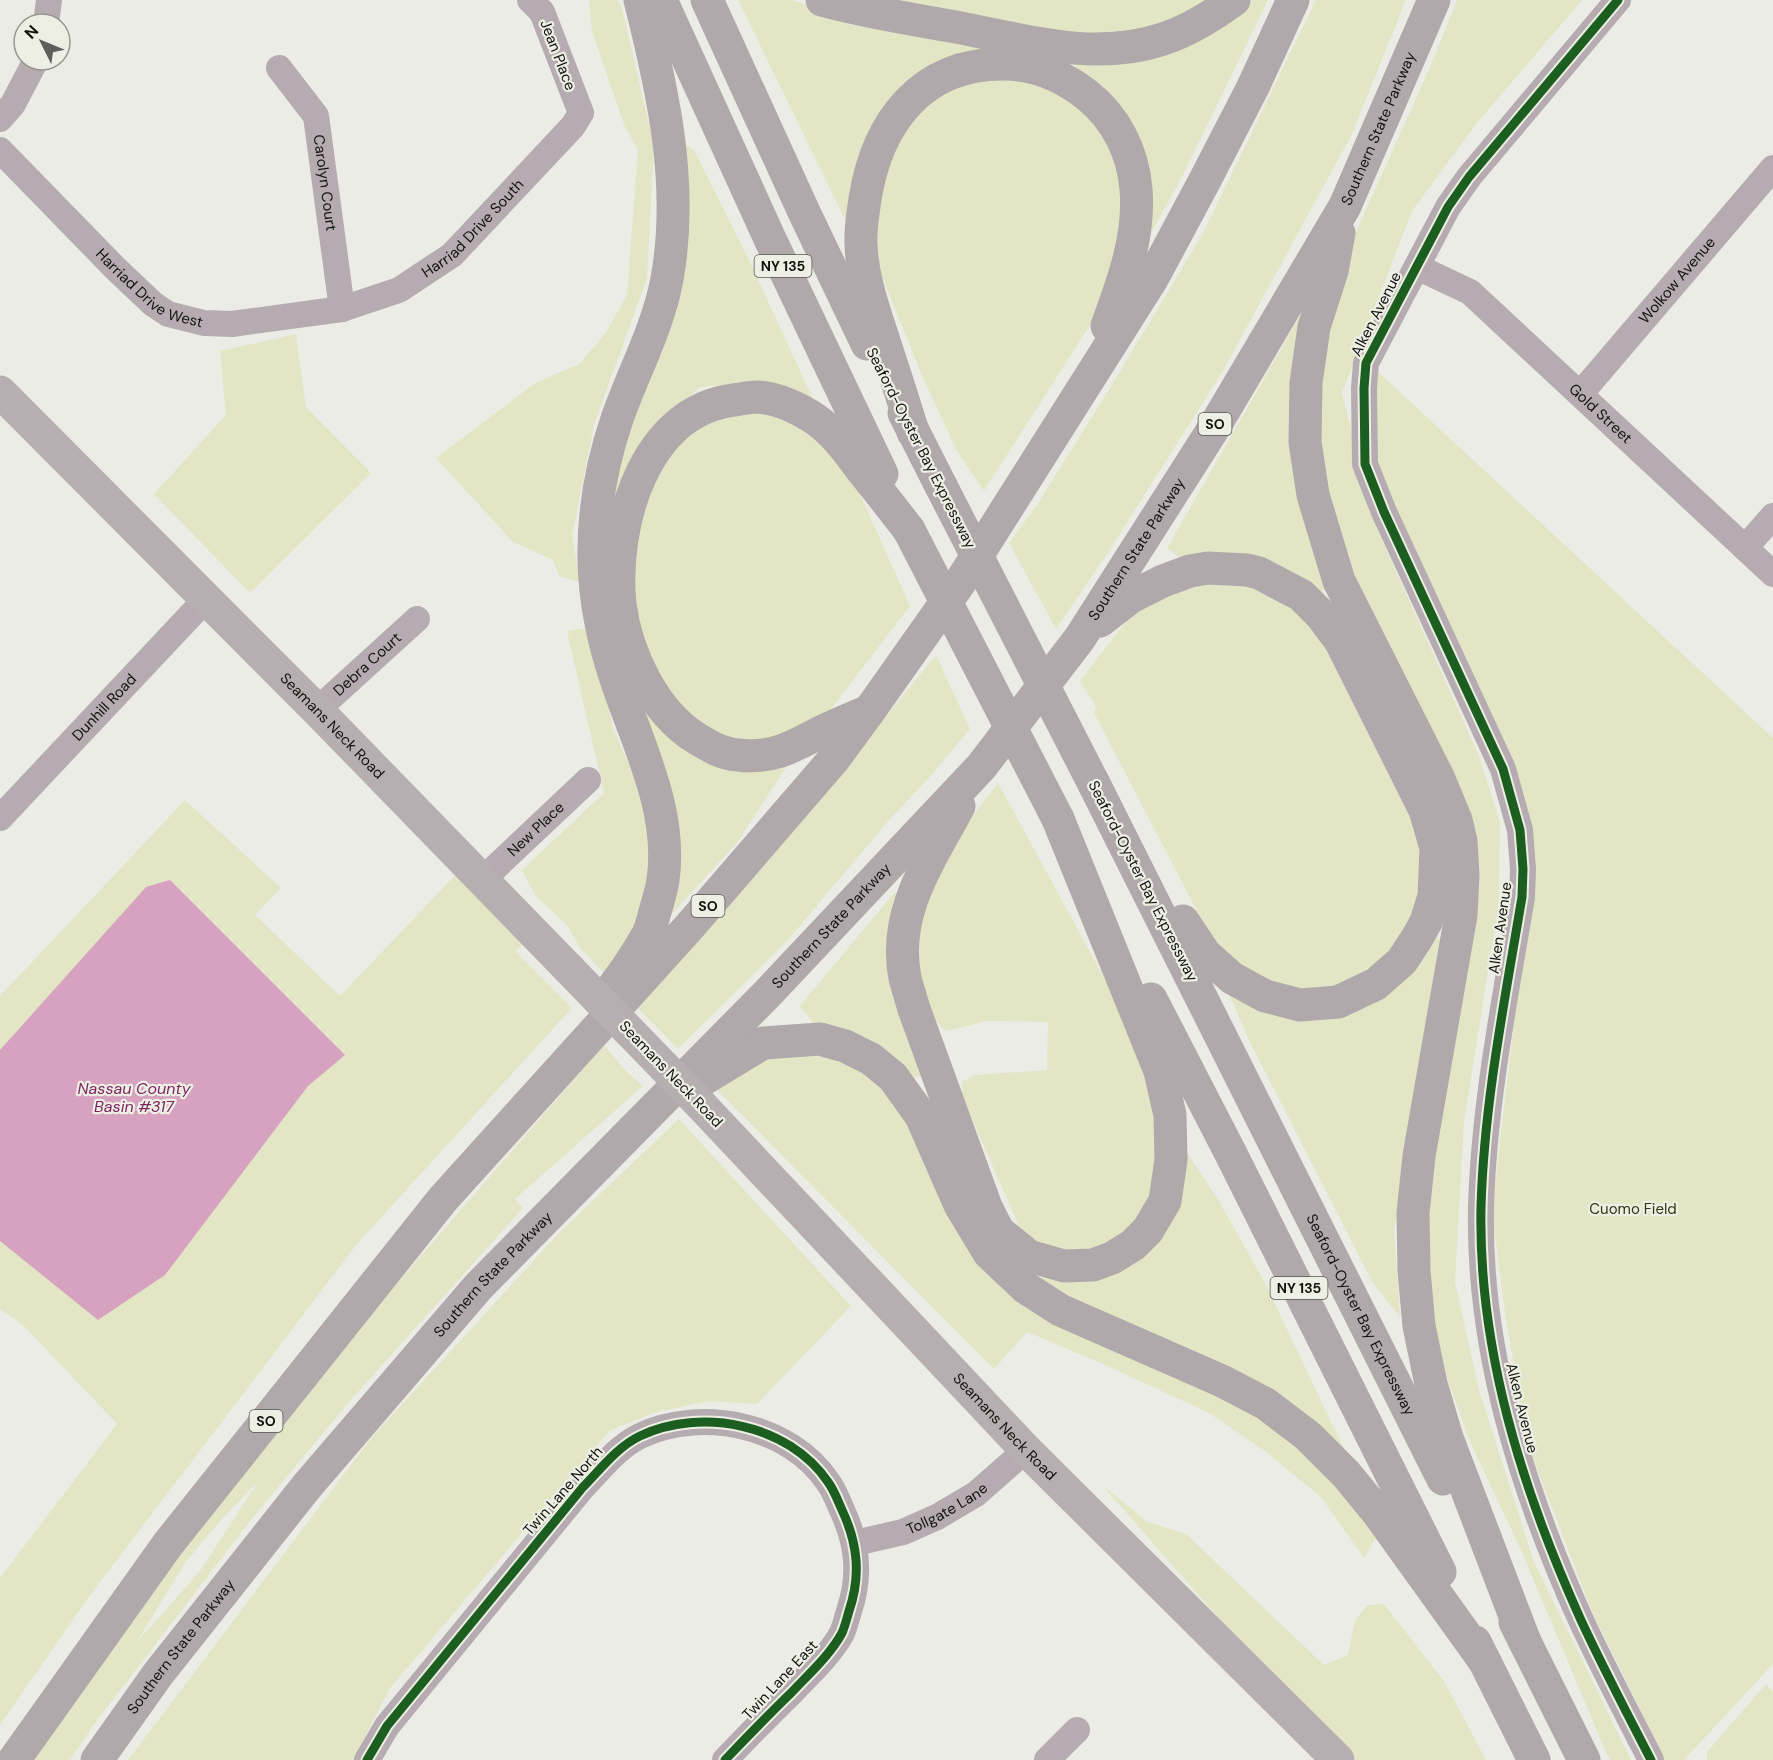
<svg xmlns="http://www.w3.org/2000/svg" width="1773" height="1760" viewBox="0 0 1773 1760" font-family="'DM Sans',sans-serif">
	<rect width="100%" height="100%" fill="#ecece7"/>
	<g fill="#e2e6c5" fill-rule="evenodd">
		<polygon points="589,0 618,0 622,8 654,146 647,278 594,425 572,536 580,582 559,576 553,560 513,542 436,458 535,383 579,364 605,334 627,295 638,150 625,127 592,31"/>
		<polygon points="738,0 792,0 825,10 988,46 899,98 854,220 844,217"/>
		<polygon points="874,0 1220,0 1167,31 1077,42"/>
		<polygon points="1253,0 1268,0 1182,177 1143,248 1110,102 1070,60 1232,16"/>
		<polygon points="1316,0 1406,0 1351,136 1224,369 1111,548 1056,629 1009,543 1037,505 1110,388 1202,235"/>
		<polygon points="1457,0 1582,0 1477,123 1412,211 1342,393 1377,529 1479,756 1500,823 1499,903 1464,1122 1455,1282 1479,1390 1534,1562 1631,1760 1610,1760 1605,1750 1521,1550 1472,1446 1433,1341 1427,1195 1479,873 1343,558 1316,469 1317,351 1343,261 1434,58"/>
		<polygon points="1014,71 1077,96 1120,147 1120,257 1097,314 984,491 957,451 923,378 879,269 875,203 893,135 943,86"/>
		<polygon points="686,145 694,150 748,258 819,412 761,382 701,387 654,425 612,501 681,150"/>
		<polygon points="1301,314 1331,582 1319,596 1180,558 1167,548"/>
		<polygon points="296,334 306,407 371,473 250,593 154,494 226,415 220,351"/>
		<polygon points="1375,369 1773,738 1773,1664 1684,1760 1665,1760 1593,1614 1527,1443 1505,1313 1492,1210 1532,871 1372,462"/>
		<polygon points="761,407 816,428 854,481 910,606 821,722 753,745 687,723 643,659 627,581 636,503 668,443 709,414"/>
		<polygon points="1238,578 1293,599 1323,630 1416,812 1427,869 1414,921 1379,965 1335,987 1286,989 1204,946 1197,911 1094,713 1096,707 1080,681 1132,614 1182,582"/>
		<polygon points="586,628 603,680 613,729 647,805 652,846 648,905 616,961 604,973 580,948 568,926 535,895 522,870 604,793 567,631"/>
		<polygon points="936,655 970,729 928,779 890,819 788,940 678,1049 638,1008 795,828"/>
		<polygon points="642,697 787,766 736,844 669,917"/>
		<polygon points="998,783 1120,1007 1149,1085 1161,1160 1149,1209 1120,1242 1078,1256 1039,1247 1022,1233 962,1096 962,1082 975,1075 1047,1070 1048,1022 988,1021 946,1031 927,1012 912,924 932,869"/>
		<polygon points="185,800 281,888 255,915 340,996 461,869 528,937 516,952 572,1008 357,1244 88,1598 0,1725 0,1578 117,1424 24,1326 0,1309 0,996"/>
		<polygon points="894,893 903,897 928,1075 909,1077 814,1024 800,1006"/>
		<polygon points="1433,937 1445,940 1394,1230 1400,1317 1374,1285 1250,1042 1225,985 1323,1020"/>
		<path d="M604,1045L624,1069L643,1086L515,1199L523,1208L349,1402L254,1516L95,1723L70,1760H31L109,1648L315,1378ZM259,1480L200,1571L136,1643L185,1563L223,1518Z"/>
		<polygon points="818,1048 870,1068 905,1114 925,1167 962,1233 1231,1393 1334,1473 1377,1536 1364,1558 1321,1497 1265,1451 1209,1413 1101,1363 1027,1332 994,1369 714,1087 765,1051"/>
		<polygon points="679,1119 851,1306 757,1404 709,1401 656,1412 609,1431 390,1688 353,1760 128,1760 373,1436 559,1233"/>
		<polygon points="1178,1139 1219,1201 1265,1283 1352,1466 1038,1284 1046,1272 1138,1253"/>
		<polygon points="1102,1485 1148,1522 1186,1534 1324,1665 1348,1655 1355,1620 1368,1605 1384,1604 1444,1681 1486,1760 1357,1760 1281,1689"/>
		<polygon points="1766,1684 1773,1692 1773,1760 1707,1760 1707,1752"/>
	</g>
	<polygon fill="#d7a2c0" points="170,880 345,1055 308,1086 165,1275 98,1320 0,1241 0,1050 146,887"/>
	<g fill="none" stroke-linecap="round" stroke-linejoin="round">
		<g stroke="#b5abb0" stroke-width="26">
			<path d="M1618,0L1469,177L1448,207L1366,363L1364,388L1365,464L1384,512L1503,769L1520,830L1523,869L1522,897C1505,999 1484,1103 1481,1207C1478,1350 1522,1489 1580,1618C1602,1666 1627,1713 1651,1760"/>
			<polyline points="46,24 49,0"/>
			<path id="s1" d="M279,68L316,116L342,309"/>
			<polyline points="0,119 13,104 36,60"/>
			<path id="s2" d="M0,150L116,269L153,304L168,314L204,323L232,324L342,309L399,290L452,255L573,126L581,113L542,12L530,0"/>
			<path id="s3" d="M1417,267L1470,292L1773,574"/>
			<path id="s4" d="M1581,393L1773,168"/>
			<polyline points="1745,548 1773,516"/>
			<path id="s5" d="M317,710L417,619"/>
			<path id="s6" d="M0,818L207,598"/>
			<path id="s7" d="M482,880L588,780"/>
			<path id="s8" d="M855,1543L903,1532L937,1517L976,1494L1026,1450"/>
			<path d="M367,1760L387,1726L583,1487C600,1470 617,1447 640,1436C701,1407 789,1424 828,1482C834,1490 838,1501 842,1510C858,1544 861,1576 849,1611C847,1618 845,1626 842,1633C830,1655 809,1674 792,1692C769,1714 747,1737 725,1760"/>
			<polyline points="1047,1760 1077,1730"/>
		</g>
		<g stroke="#b6aeb0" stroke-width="33">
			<path id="s9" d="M0,392L317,710L569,969"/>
			<path id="s10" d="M702,1106L1026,1450L1338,1760"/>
		</g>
		<g stroke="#b0a8ab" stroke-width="33">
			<polyline points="661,0 770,239 882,474"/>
			<polyline points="707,0 804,212 867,344"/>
			<path d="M822,0C866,12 911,19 956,27C1023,40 1095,62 1163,39C1189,31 1212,16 1234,0"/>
			<polyline points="1339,233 1332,271 1314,327 1306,383 1305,442 1313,495 1339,581 1439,779 1456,820 1461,841 1463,875 1461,915 1419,1156 1413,1213 1414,1271 1419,1326 1431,1384 1447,1438 1525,1642"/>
			<polyline points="904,413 941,486"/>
			<path d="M913,432C904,402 894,372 884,341C874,310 862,278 861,244C860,229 863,214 865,199C877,123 921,63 1004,64C1035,64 1063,76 1087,95C1116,118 1133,152 1136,189C1140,237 1123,282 1107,326"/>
			<polyline points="1100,621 1131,597 1163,581 1190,571 1208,568 1247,570 1259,573 1301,595 1321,615 1341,642 1425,810 1436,848 1434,896 1426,922 1417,938 1402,961 1376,984 1338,1002 1300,1005 1265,996 1232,978 1205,954 1183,921"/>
			<path d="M869,711C852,718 835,725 819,733C791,748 771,759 738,755C722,754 709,746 696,738C654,712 626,653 620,604C612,527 643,411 734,400C741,399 749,397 757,397C777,398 799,408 815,419C834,432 848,451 861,469C877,489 893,509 909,530"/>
			<path id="s11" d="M1094,784L1443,1479"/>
			<path d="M959,806C930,861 892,912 905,978C908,989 911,999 914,1009L986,1207L998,1231L1029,1256L1064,1266L1093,1265L1112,1258L1133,1245L1148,1230L1165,1201L1171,1160L1170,1115L1160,1071L1058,819"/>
			<path d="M614,986C626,970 638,952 648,934C652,926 654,914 657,905C659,897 662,888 663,880C673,811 638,745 617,682C604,644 595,601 594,561C593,512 601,466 617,419C633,373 658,328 667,279C684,185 663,91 640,0"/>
			<polyline points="1151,999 1230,1152 1440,1572"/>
			<polyline points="699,1082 763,1043 820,1039 845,1046 871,1059 893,1077 921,1116 960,1205 989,1253 1026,1288 1060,1310 1222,1381 1266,1404 1308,1436 1346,1474 1378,1513 1485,1662"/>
			<polyline points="1515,1622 1584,1760"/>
			<polyline points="1475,1642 1534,1760"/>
			<polyline points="14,1760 168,1544 443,1199 690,926 834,759 870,710 961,581 1152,279 1205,180 1253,87 1293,0"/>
			<path id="s12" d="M97,1760L158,1674L307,1486L478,1287L768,993L981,767L1080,638L1210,434L1345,206L1434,0"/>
		</g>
		<polyline stroke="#b6aeb0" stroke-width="33" points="569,969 702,1106"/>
		<g stroke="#b0a8ab" stroke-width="33">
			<polyline points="941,486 1094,784"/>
			<polyline points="909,530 1058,819"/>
		</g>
		<defs>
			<g id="cycleway">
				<path d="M1618,0L1469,177L1448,207L1366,363L1364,388L1365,464L1384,512L1503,769L1520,830L1523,869L1522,897C1505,999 1484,1103 1481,1207C1478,1350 1522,1489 1580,1618C1602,1666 1627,1713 1651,1760"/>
				<path d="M367,1760L387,1726L583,1487C600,1470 617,1447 640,1436C701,1407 789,1424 828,1482C834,1490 838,1501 842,1510C858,1544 861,1576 849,1611C847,1618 845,1626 842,1633C830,1655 809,1674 792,1692C769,1714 747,1737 725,1760"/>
			</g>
		</defs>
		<use href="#cycleway" stroke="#edefe4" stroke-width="13"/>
		<use href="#cycleway" stroke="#1b5e20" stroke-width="9"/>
	</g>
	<g text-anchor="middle" stroke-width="4.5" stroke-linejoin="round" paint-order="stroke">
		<g fill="#edefe4" stroke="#54554f" stroke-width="1.5">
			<rect x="754.5" y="255" width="57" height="22" rx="4.5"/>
			<rect x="1198.5" y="413" width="33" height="22" rx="4.5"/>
			<rect x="691.5" y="895" width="33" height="22" rx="4.5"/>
			<rect x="1270.5" y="1277" width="57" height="22" rx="4.5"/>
			<rect x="249.5" y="1410" width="33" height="22" rx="4.5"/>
		</g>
		<g font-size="14" font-weight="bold" fill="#12130f">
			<text x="783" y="271">NY 135</text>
			<text x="1215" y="429">SO</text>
			<text x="708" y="911">SO</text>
			<text x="1299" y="1293">NY 135</text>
			<text x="266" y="1426">SO</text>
		</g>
		<g font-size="15" fill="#12130f" stroke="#edefe4">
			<text transform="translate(558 55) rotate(69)" y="5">Jean Place</text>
			<text dy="5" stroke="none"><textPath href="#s12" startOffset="2085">Southern State Parkway</textPath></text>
			<text dy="5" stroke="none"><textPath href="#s1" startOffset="128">Carolyn Court</textPath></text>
			<text dy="5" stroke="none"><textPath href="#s2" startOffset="568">Harriad Drive South</textPath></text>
			<text dy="5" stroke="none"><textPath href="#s4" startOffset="148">Wolkow Avenue</textPath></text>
			<text dy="5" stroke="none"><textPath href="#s2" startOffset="206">Harriad Drive West</textPath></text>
			<text transform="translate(1376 314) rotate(-63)" y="5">Alken Avenue</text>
			<text dy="5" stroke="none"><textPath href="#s3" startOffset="237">Gold Street</textPath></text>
			<text transform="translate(921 448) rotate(63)" y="5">Seaford-Oyster Bay Expressway</text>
			<text dy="5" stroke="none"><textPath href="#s12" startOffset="1599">Southern State Parkway</textPath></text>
			<text dy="5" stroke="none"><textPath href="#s5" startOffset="68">Debra Court</textPath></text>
			<text dy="5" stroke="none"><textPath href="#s6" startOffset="152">Dunhill Road</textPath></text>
			<text dy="5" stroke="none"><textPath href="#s9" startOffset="471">Seamans Neck Road</textPath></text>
			<text dy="5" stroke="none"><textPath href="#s7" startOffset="74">New Place</textPath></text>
			<text transform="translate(1143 881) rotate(63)" y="5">Seaford-Oyster Bay Expressway</text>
			<text dy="5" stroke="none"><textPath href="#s12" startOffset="1113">Southern State Parkway</textPath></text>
			<text transform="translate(1500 928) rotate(-82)" y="5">Alken Avenue</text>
			<text transform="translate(671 1074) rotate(46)" y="5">Seamans Neck Road</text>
			<text dy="5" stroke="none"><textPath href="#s12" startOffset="627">Southern State Parkway</textPath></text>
			<text dy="5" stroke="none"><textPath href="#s11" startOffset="594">Seaford-Oyster Bay Expressway</textPath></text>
			<text transform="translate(1522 1408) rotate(76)" y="5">Alken Avenue</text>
			<text dy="5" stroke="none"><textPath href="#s10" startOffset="441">Seamans Neck Road</textPath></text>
			<text transform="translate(563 1491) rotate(-49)" y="5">Twin Lane North</text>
			<text dy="5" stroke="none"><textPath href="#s8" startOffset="99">Tollgate Lane</textPath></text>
			<text dy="5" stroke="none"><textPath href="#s12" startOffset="141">Southern State Parkway</textPath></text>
			<text transform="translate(780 1680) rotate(-47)" y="5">Twin Lane East</text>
		</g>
		<g font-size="15" fill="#333612" stroke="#edefe4">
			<text x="1633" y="1214">Cuomo Field</text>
		</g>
		<g font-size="16" font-style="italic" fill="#7e2560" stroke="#edefe4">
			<text x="134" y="1094">Nassau County<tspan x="134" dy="18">Basin #317</tspan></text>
		</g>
	</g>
	<g transform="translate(42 42) rotate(313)"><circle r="28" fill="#edefe4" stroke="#95978f" stroke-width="1.5"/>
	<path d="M0-4.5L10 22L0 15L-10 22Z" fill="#5e5f5b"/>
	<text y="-9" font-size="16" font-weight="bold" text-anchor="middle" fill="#12130f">N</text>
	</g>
</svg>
